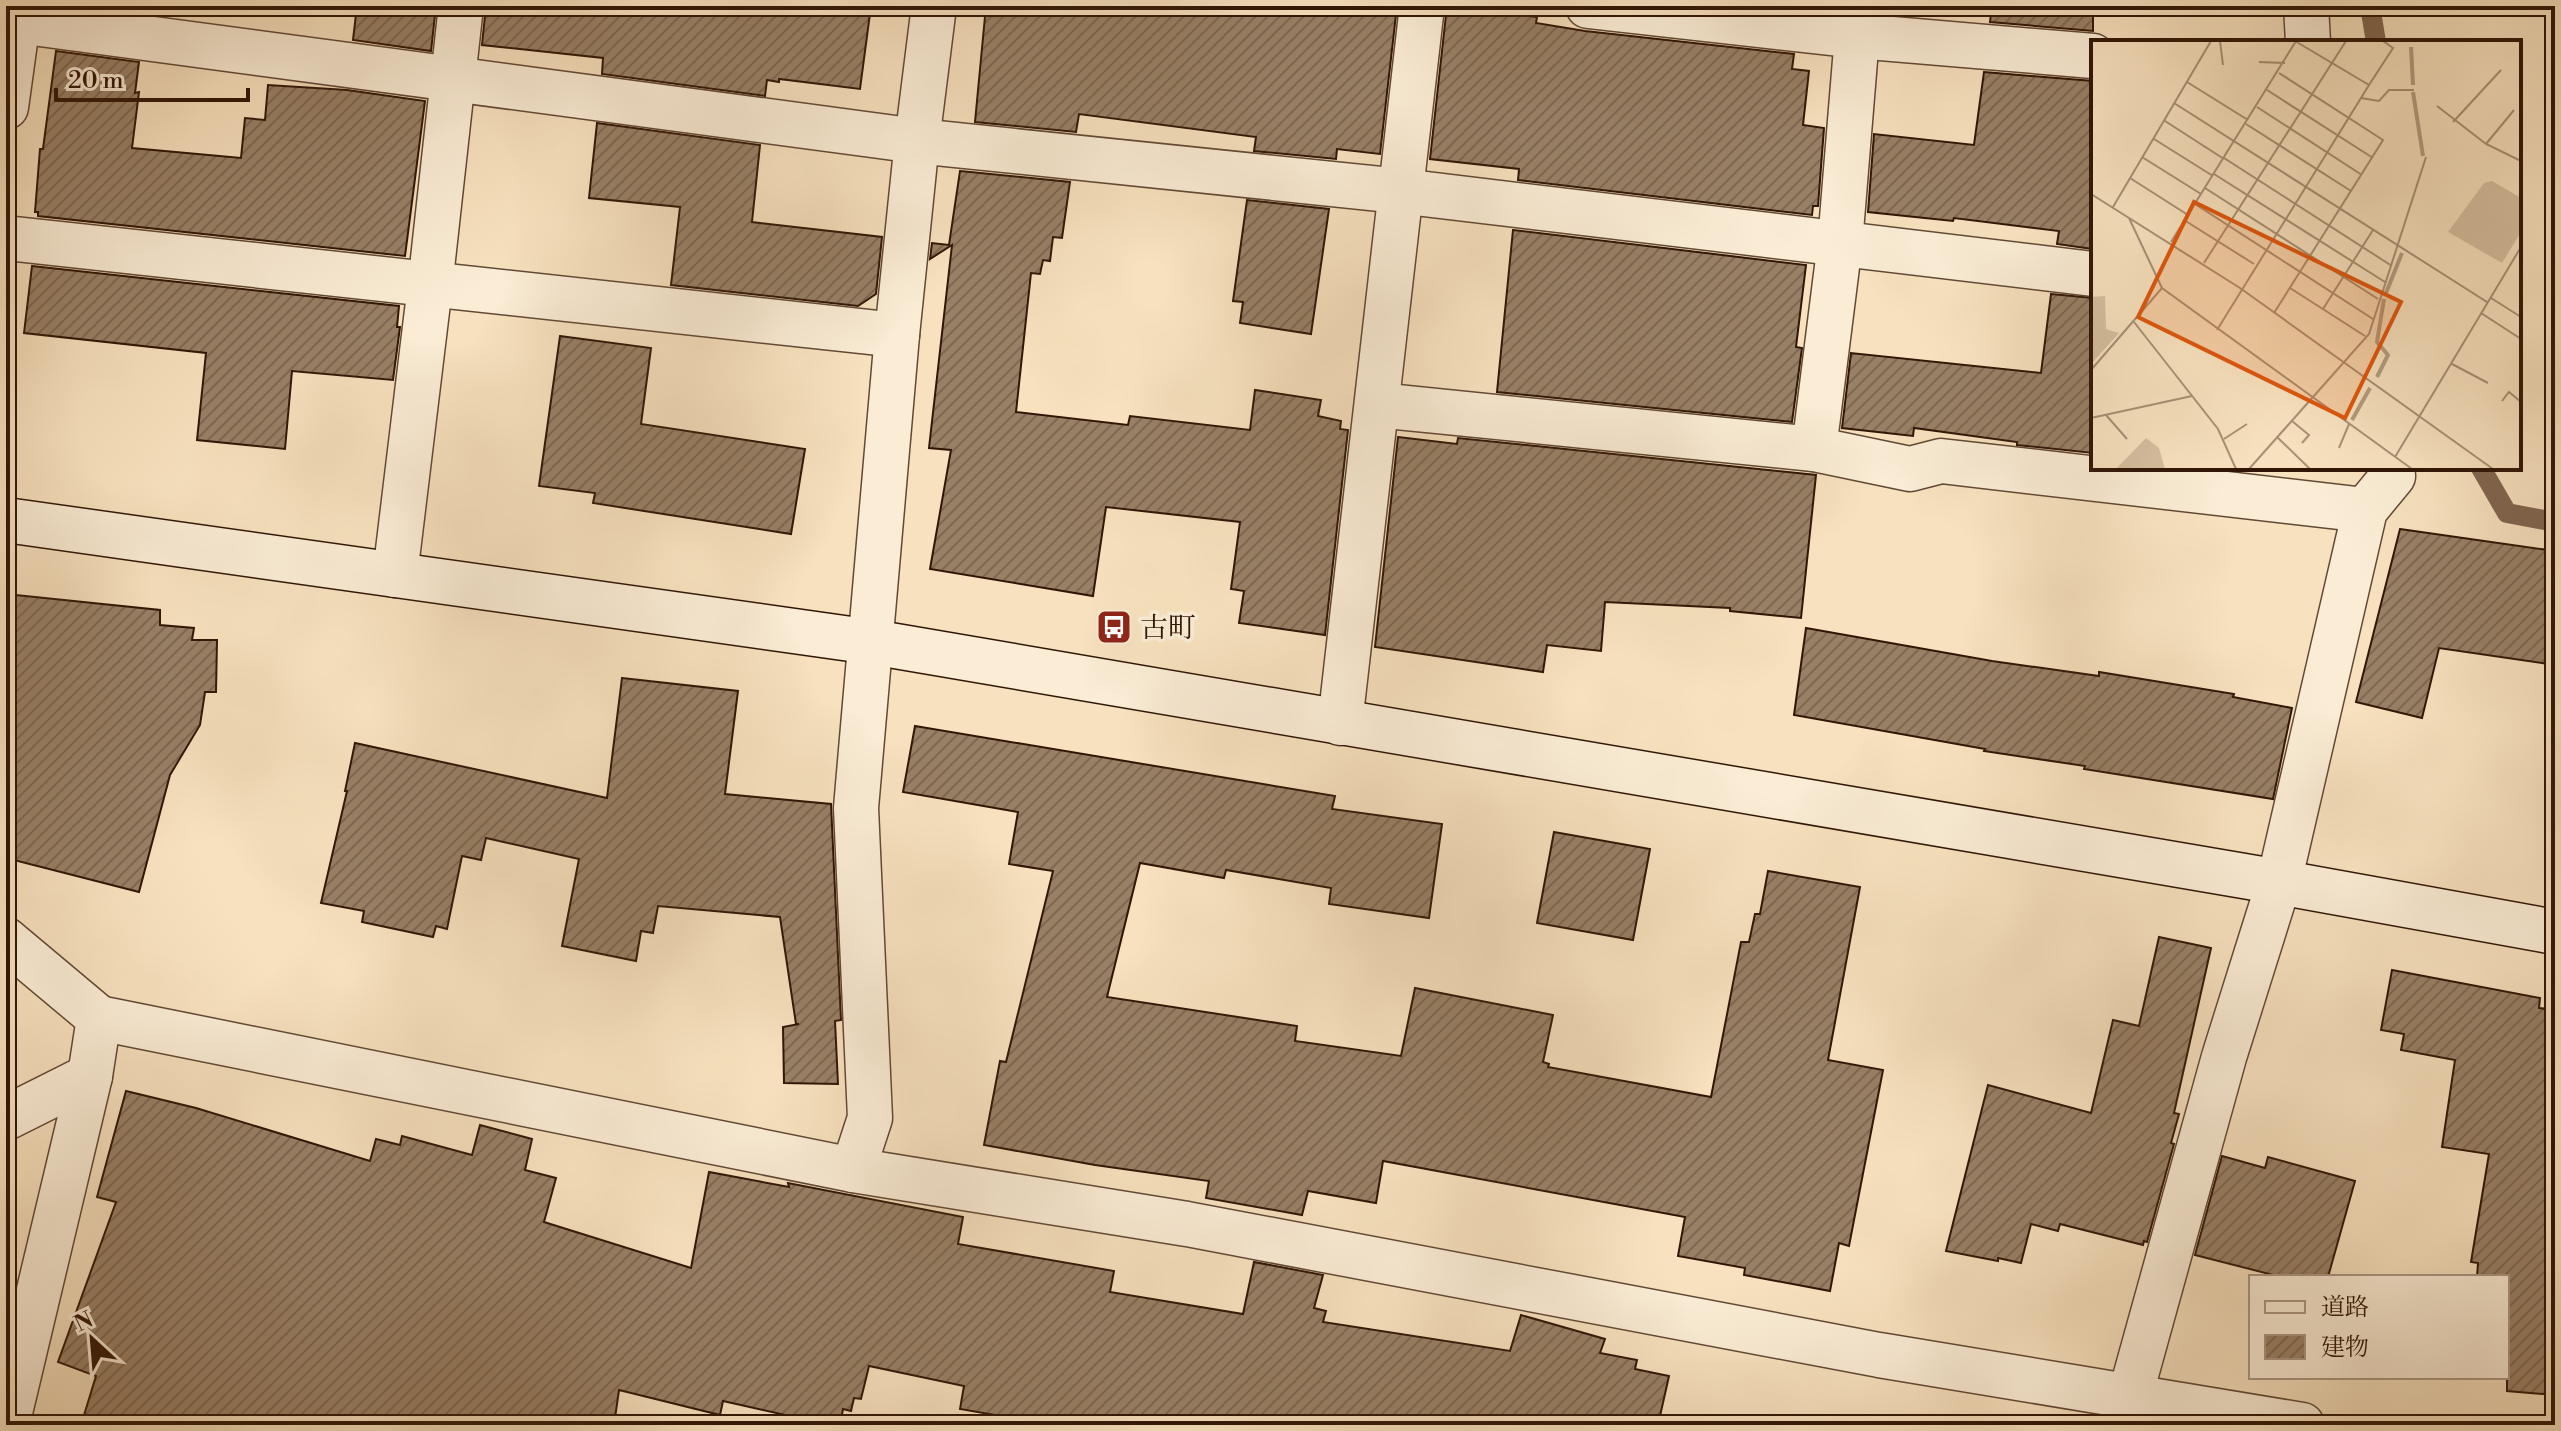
<svg xmlns="http://www.w3.org/2000/svg" width="2561" height="1431" viewBox="0 0 2561 1431" font-family="'Libre Bodoni','Noto Serif JP',serif">
	<defs>
		<pattern id="building-hatch" width="6" height="6" patternUnits="userSpaceOnUse" patternTransform="scale(2)"><rect width="6" height="6" fill="#988066"/><path d="M-1 1l2-2M0 6l6-6M5 7l2-2" fill="none" stroke="#7d6852"/></pattern>
	</defs>
	<rect width="100%" height="100%" fill="#f7e1be"/>
	<filter id="stains"><feTurbulence type="fractalNoise" baseFrequency=".0025" numOctaves="4"/><feColorMatrix values="0 0 0 0 .2 0 0 0 0 .09 0 0 0 0 .02 0 0 0 .5 -.17"/></filter>
	<radialGradient id="worn" r=".72"><stop offset=".6" stop-color="#630" stop-opacity="0"/><stop offset="1" stop-color="#630" stop-opacity=".3"/></radialGradient>
	<g fill="none" stroke-linecap="round" stroke-linejoin="round">
		<g stroke="#806650" stroke-width="20">
			<polyline points="2370,6 2376,42"/>
			<polyline points="2481,468 2507,513 2555,522"/>
		</g>
	</g>
	<g fill="url(#building-hatch)" stroke="#311607" stroke-width="2">
		<polygon points="357,6 436,6 431,51 353,40"/>
		<polygon points="486,6 871,6 860,89 779,79 779,82 767,80 765,96 602,74 603,58 482,45"/>
		<polygon points="986,6 1397,6 1380,154 1337,149 1336,159 1254,151 1256,137 1079,114 1076,132 975,122"/>
		<polygon points="1447,6 1537,17 1536,23 1585,31 1794,54 1792,69 1809,71 1803,125 1824,128 1818,206 1813,206 1812,215 1518,180 1519,169 1430,159"/>
		<polygon points="1992,6 2093,6 2093,31 1990,22"/>
		<polygon points="56,51 139,62 135,93 139,92 132,148 241,158 245,118 265,120 268,85 347,90 425,101 405,256 38,216 38,212 35,212 40,149 43,149"/>
		<polygon points="1984,72 2093,81 2093,249 2057,244 2059,231 1954,218 1953,221 1868,212 1874,134 1974,145"/>
		<polygon points="597,123 760,145 752,222 882,237 876,294 858,306 671,285 680,207 589,198"/>
		<polygon points="960,171 1070,182 1062,238 1053,237 1050,261 1043,260 1040,274 1031,273 1016,412 1128,425 1130,416 1250,430 1255,390 1321,400 1318,416 1341,421 1340,429 1348,430 1325,635 1239,623 1244,591 1231,589 1240,522 1106,507 1093,596 930,569 951,450 929,448 952,245 930,259 932,243 949,245"/>
		<polygon points="1247,200 1329,209 1311,334 1240,323 1243,302 1233,301"/>
		<polygon points="1513,230 1806,265 1796,347 1802,348 1792,422 1497,392"/>
		<polygon points="32,266 399,306 397,327 400,327 393,380 292,371 285,449 197,440 206,353 24,333"/>
		<polygon points="2051,294 2093,298 2093,453 2017,445 2017,442 1914,428 1913,436 1842,428 1851,353 2041,373"/>
		<polygon points="560,336 651,348 641,424 805,449 791,534 593,503 595,493 539,486"/>
		<polygon points="1398,437 1457,444 1458,438 1816,475 1801,618 1730,611 1730,608 1605,602 1601,651 1547,645 1543,672 1375,647"/>
		<polygon points="2400,529 2555,551 2555,665 2439,648 2422,718 2356,702"/>
		<polygon points="6,594 160,610 160,625 194,628 192,640 217,640 216,692 205,692 200,725 170,775 139,892 6,858"/>
		<polygon points="1806,628 1992,661 2099,676 2099,672 2234,694 2233,697 2292,708 2273,799 2084,769 2085,766 1984,751 1985,749 1794,715"/>
		<polygon points="622,678 738,691 725,794 831,804 841,1020 835,1021 838,1084 784,1083 783,1027 799,1024 796,1024 780,917 658,906 653,933 641,931 636,961 562,946 579,859 486,838 481,860 462,856 447,929 436,926 433,937 362,922 364,911 321,903 347,791 345,791 355,743 607,798"/>
		<polygon points="915,726 1335,796 1332,809 1442,824 1429,918 1329,904 1331,888 1226,870 1224,878 1140,863 1107,997 1297,1026 1295,1041 1401,1056 1415,988 1553,1015 1543,1062 1549,1064 1548,1067 1711,1097 1741,942 1749,942 1755,914 1760,914 1768,871 1860,887 1828,1060 1883,1070 1849,1246 1839,1243 1830,1291 1744,1275 1745,1268 1678,1256 1685,1217 1383,1161 1376,1203 1308,1191 1302,1215 1206,1198 1209,1181 1095,1165 984,1145 1000,1061 1006,1062 1053,871 1009,864 1018,812 903,792"/>
		<polygon points="1554,832 1650,849 1633,940 1537,923"/>
		<polygon points="2159,937 2211,948 2174,1113 2179,1114 2171,1143 2174,1144 2147,1242 2144,1241 2143,1245 2060,1224 2058,1231 2031,1224 2021,1263 1998,1258 1998,1261 1946,1251 1988,1085 2091,1113 2113,1020 2139,1026"/>
		<polygon points="2392,970 2540,998 2539,1008 2555,1010 2555,1395 2507,1391 2507,1277 2477,1277 2478,1263 2471,1262 2489,1154 2442,1147 2455,1060 2401,1050 2404,1034 2381,1030"/>
		<polygon points="126,1091 196,1108 370,1161 376,1139 400,1145 402,1136 472,1155 480,1125 532,1139 525,1170 556,1178 544,1222 691,1268 709,1172 789,1187 788,1183 963,1217 958,1244 1114,1271 1110,1292 1243,1314 1254,1262 1323,1275 1314,1308 1326,1311 1323,1322 1510,1351 1521,1315 1605,1339 1600,1353 1637,1360 1635,1369 1669,1376 1658,1425 1052,1425 960,1409 964,1386 869,1366 861,1399 854,1398 851,1411 843,1409 840,1425 829,1425 723,1401 720,1415 619,1390 614,1425 81,1425 96,1376 58,1362 116,1202 97,1197"/>
		<polygon points="2222,1156 2265,1168 2268,1157 2355,1181 2328,1277 2281,1277 2195,1255"/>
	</g>
	<g fill="none" stroke-linecap="round" stroke-linejoin="round">
		<defs>
			<g id="street">
				<polyline points="1588,6 1857,36 2093,56"/>
				<polyline points="2306,6 2308,42"/>
				<polyline points="18,21 917,141 1400,191 2093,274"/>
				<polyline points="6,107 20,6"/>
				<polyline points="6,238 897,335"/>
				<polyline points="1377,405 1814,449 1910,469 1941,461 2365,510"/>
				<polyline points="1814,449 1840,243 1857,36 1861,6"/>
				<polyline points="395,575 430,286 461,6"/>
				<polyline points="1340,723 1422,6"/>
				<polyline points="6,940 99,1018 853,1170 1187,1224 1879,1355 2302,1425"/>
				<polyline points="6,1118 90,1076"/>
				<polyline points="853,1170 870,1118 856,808 897,335 917,141 934,6"/>
				<polyline points="7,1425 90,1076 99,1018"/>
				<polyline points="2122,1425 2224,1057 2279,882 2365,510 2393,476 2392,468"/>
			</g>
			<polyline id="secondary" points="6,520 872,642 2279,882 2555,932"/>
		</defs>
		<use href="#street" stroke="#624935" stroke-width="47"/>
		<use href="#secondary" stroke="#311607" stroke-width="47"/>
		<use href="#street" stroke="#faecd5" stroke-width="44"/>
		<use href="#secondary" stroke="#faecd5" stroke-width="44"/>
	</g>
	<defs>
		<symbol id="bus-square" viewBox="-11 -11 22 22"><rect x="-9" y="-9" width="18" height="18" rx="4" fill="#8f2418" stroke="#faecd5"/><path d="M-5-6H5V4H4V6H2V4H-2V6H-4V4H-5ZM-3.5-4V0h7V-4ZM-3.5 1.2v1.5H-2V1.2ZM2 1.2v1.5H3.5V1.2Z" fill="#fff"/></symbol>
	</defs>
	<g fill-rule="evenodd">
		<use href="#bus-square" x="1094" y="607" width="40" height="40"/>
	</g>
	<g text-anchor="middle" stroke-width="7" stroke-linejoin="round" paint-order="stroke">
		<g font-size="28" fill="#311607" stroke="#faecd5" text-anchor="start">
			<text x="1140" y="637">古町</text>
		</g>
	</g>
	<g transform="translate(2091 40)">
		<rect width="430" height="430" fill="#f7e1be"/>
		<path d="M401,141L430,158V192L411,223L357,192L393,143ZM14,256L15,289L28,293L0,324V257Z" fill="#d5be9f"/>
		<path d="M55,398L68,408L74,429H25Z" fill="#d5be9f"/>
		<path fill="none" stroke="#b49c80" stroke-width="4" d="M320,7L322,45M322,52L332,116M295,253L311,213M286,337L297,315L286,302L293,259M261,380L279,348"/>
		<path fill="none" stroke="#a89075" stroke-width="2" d="M129,1L132,25M168,22L194,23M96,42L157,80M278,45L302,8L292,1M176,50L282,118M270,58L288,61L298,50H323M83,63L396,262M346,66L395,104L430,121M166,67L271,135M74,81L133,119M362,82L410,30M155,84L260,151M63,99L122,136M395,104L423,70M51,117L110,154M133,118L301,226M123,134L294,242M39,138L97,175M114,148L287,259M0,154L149,248L402,429M104,164L282,279M22,167L120,1M38,178L71,248L321,429M93,180L163,224M80,202L205,1M113,223L255,1M199,248L274,296M400,258L430,277M232,269L282,190M183,273L292,100L188,33M390,273L430,299M43,282L127,389L145,429M126,290L278,45L204,1M361,324L397,343M0,330L71,248M411,361L418,352L430,362M15,375L36,399M0,378L101,356M201,381L218,395L211,403M186,397L219,429M133,399L156,384M248,408L258,384M304,417L430,207M158,429L278,294L335,117"/>
		<path fill="#df560c" fill-opacity="0.15" stroke="#df560c" stroke-width="4" d="M103,162L310,262L254,378L47,277Z"/>
		<rect width="430" height="430" fill="none" stroke="#311607" stroke-width="4"/>
	</g>
	<rect width="2561" height="1431" fill="none" stroke="#f7e1be" stroke-width="32"/>
	<rect x="8" y="8" width="2545" height="1415" fill="none" stroke="#311607" stroke-width="4"/>
	<rect x="16" y="16" width="2529" height="1399" fill="none" stroke="#311607" stroke-width="2"/>
	<rect x="2249" y="1275" width="260" height="104" fill="#faecd5" stroke="#aa9683" stroke-width="2"/>
	<rect x="2265" y="1301" width="40" height="12" fill="#faecd5" stroke="#aa9683" stroke-width="2"/>
	<text x="2321" y="1315" font-size="24" fill="#311607">道路</text>
	<rect x="2265" y="1335" width="40" height="24" fill="url(#building-hatch)" stroke="#aa9683" stroke-width="2"/>
	<text x="2321" y="1355" font-size="24" fill="#311607">建物</text>
	<g transform="translate(92 1339) rotate(334)" stroke="#faecd5" stroke-width="6" paint-order="stroke">
	<path d="M0-6L14 30L0 20L-14 30Z" fill="#311607"/>
	<text y="-12" font-size="22" font-weight="bold" text-anchor="middle" fill="#311607">N</text>
	</g>
	<path d="M56 88v12h192v-12" fill="none" stroke="#311607" stroke-width="4"/>
	<text x="68" y="88" font-size="24" fill="#311607" stroke="#faecd5" stroke-width="6" paint-order="stroke">20 m</text>
	<rect width="100%" height="100%" filter="url(#stains)"/>
	<rect width="100%" height="100%" fill="url(#worn)"/>
</svg>
